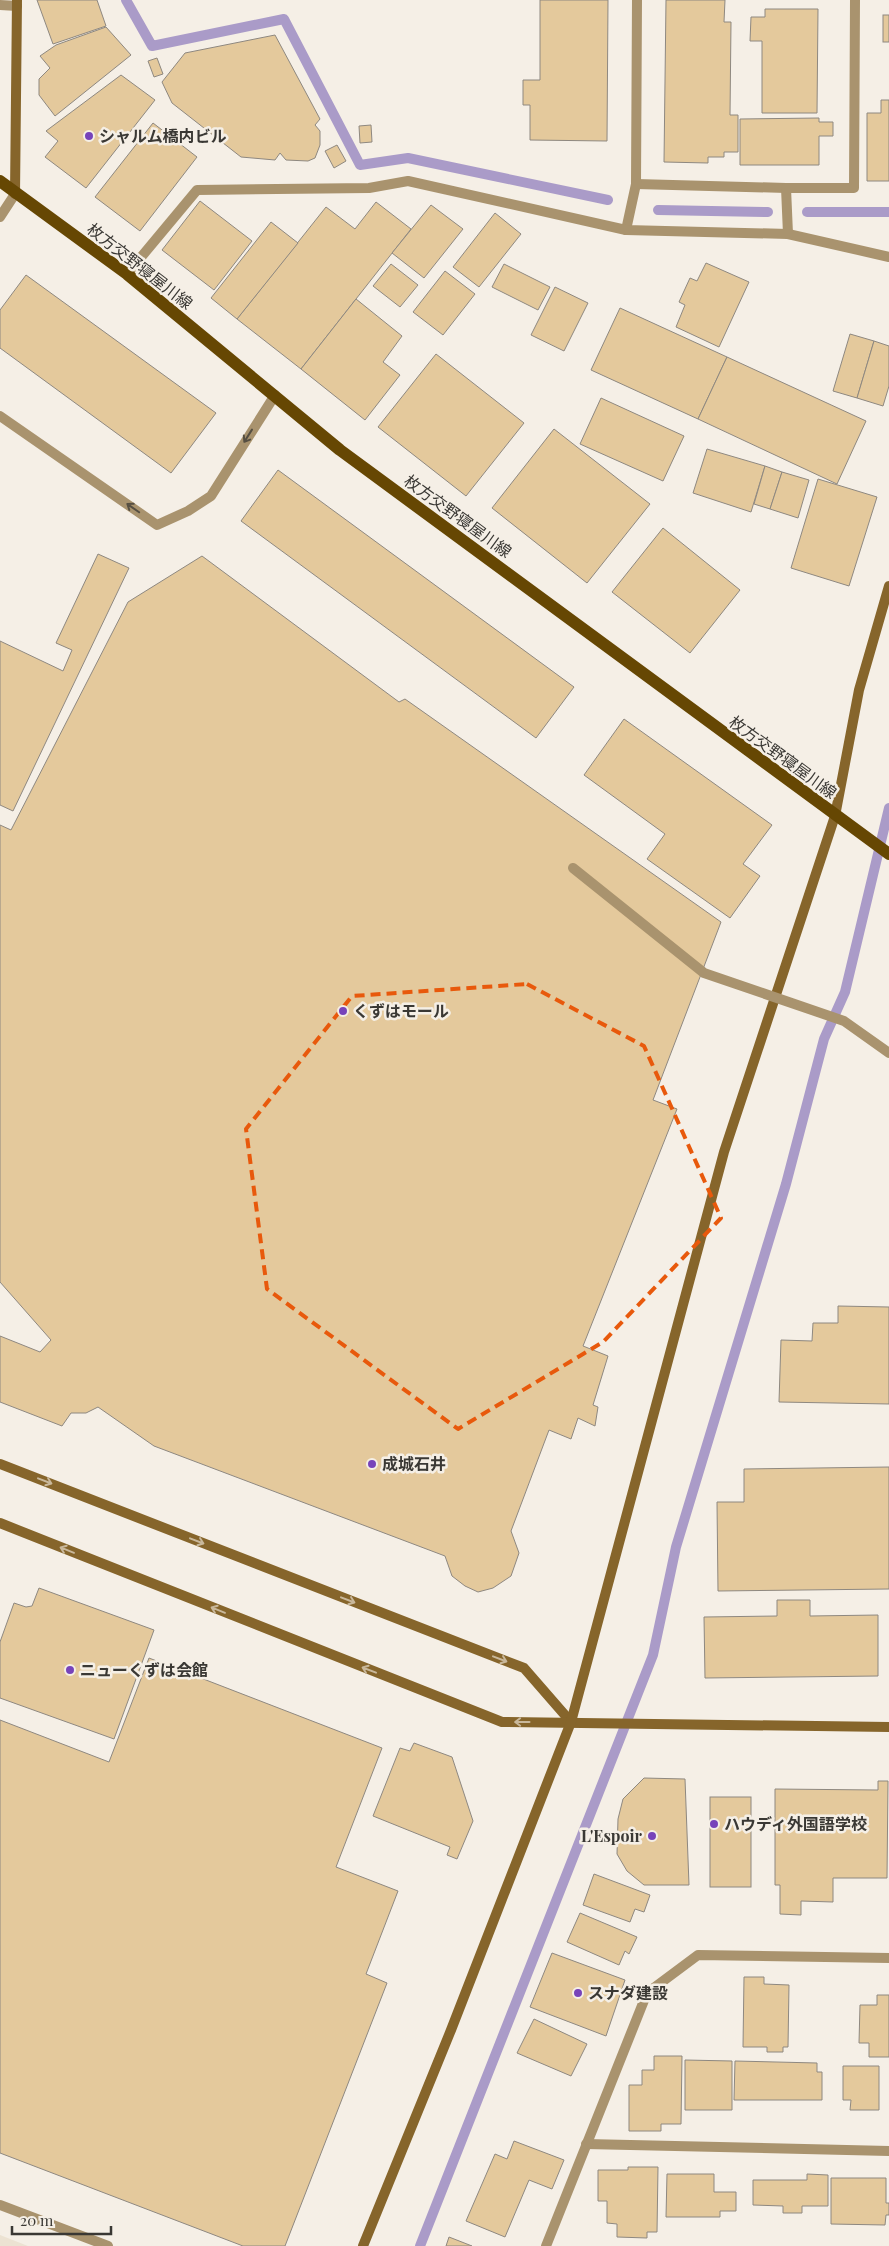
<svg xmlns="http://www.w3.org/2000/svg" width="889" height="2246" viewBox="0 0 889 2246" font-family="'Playfair Display','Noto Sans JP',serif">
	<rect width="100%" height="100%" fill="#f5efe6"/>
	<polygon fill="#ece2d2" points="0,2235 28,2246 0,2246"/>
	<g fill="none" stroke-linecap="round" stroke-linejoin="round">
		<g stroke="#aa9bc8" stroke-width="10">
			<polyline points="126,0 152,46 284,19 360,165 408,158 608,200"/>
			<polyline points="658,210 768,212"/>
			<polyline points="807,212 889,212"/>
			<polyline points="420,2246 653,1655 676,1547 786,1184 824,1039 845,992 889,808"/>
		</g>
	</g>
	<g fill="#e4c99c" stroke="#8e8880">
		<polygon points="37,0 97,0 106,26 53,44"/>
		<polygon points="540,0 608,0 607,141 530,140 530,105 523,105 523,80 540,80"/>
		<polygon points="666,0 725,0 724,22 731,22 730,115 738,115 738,152 724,152 724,157 708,157 708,163 664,162"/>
		<polygon points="765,9 818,9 817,113 762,113 762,41 750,41 751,17 765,17"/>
		<rect x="883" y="15" width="6" height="27"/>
		<polygon points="106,27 131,55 55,116 39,95 39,79 50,68 40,56 56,45"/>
		<polygon points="275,35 320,119 315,125 320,131 320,145 315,158 308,161 286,160 280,153 275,160 241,157 172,103 162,82 185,53"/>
		<polygon points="157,58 163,74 154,77 148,61"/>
		<polygon points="121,75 155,100 86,188 45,157 58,141 46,131"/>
		<polygon points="881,100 889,100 889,181 867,181 867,113 881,113"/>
		<polygon points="819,118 819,122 833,122 833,136 819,136 819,165 740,165 740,119"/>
		<polygon points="153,123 197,157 140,231 95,197"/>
		<polygon points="371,125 372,142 360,143 359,126"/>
		<polygon points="337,145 346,161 334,168 325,151"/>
		<polygon points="200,201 252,241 214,290 162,250"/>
		<polygon points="376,202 411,229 301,369 237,319 326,207 355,229"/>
		<polygon points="431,205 463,229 424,278 392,253"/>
		<polygon points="495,213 521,234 479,287 453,267"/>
		<polygon points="271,222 298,243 237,319 211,298"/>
		<polygon points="706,263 749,282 719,347 676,327 685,305 679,302 690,278 697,281"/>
		<polygon points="391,264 418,285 400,307 373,286"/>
		<polygon points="504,264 550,287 538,310 492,287"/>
		<polygon points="445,271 475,294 443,335 413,312"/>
		<polygon points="26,275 216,413 171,473 0,348 0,310"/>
		<polygon points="555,287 588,303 564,351 531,335"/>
		<polygon points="356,299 402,336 383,362 400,375 365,420 301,369"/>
		<polygon points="620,308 727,357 698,419 591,370"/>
		<polygon points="850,334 874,341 857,398 833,391"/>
		<polygon points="874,341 889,346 889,386 883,406 857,398"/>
		<polygon points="436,354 524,423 466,496 378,427"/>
		<polygon points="727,357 866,421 837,484 698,419"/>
		<polygon points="601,398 684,436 663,481 580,444"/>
		<polygon points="554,429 650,504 587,583 492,508"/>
		<polygon points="707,449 765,466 751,512 693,493"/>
		<polygon points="765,466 782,472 770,509 754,504"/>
		<polygon points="278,470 574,687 536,738 241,521"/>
		<polygon points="782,472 809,480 798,518 770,509"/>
		<polygon points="818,479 877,497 849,586 791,568"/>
		<polygon points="663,528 740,590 690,653 612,592"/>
		<polygon points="98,554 129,568 13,811 0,805 0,641 63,671 72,650 56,643"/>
		<polygon points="202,556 399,702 405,699 721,922 653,1100 677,1109 583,1346 608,1356 593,1405 598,1407 595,1426 578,1418 571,1439 549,1430 511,1531 519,1553 511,1576 493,1588 478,1592 465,1586 452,1576 445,1556 154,1446 98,1407 86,1413 71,1413 62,1426 0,1402 0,1336 40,1352 51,1340 0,1282 0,825 11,830 128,602"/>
		<polygon points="624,719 772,825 743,864 760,876 730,918 647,859 665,834 584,775"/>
		<polygon points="838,1306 889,1307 889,1404 779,1402 781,1340 812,1341 813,1323 838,1323"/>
		<polygon points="889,1467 889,1589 718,1591 717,1502 744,1502 744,1469"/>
		<polygon points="39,1588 154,1630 114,1739 0,1698 0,1642 14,1603 26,1607 32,1606"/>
		<polygon points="777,1600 810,1600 810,1616 878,1615 878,1676 705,1678 704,1617 777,1616"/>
		<polygon points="149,1658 382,1748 336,1867 398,1891 366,1974 387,1983 285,2246 243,2246 0,2153 0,1720 109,1762"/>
		<polygon points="414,1743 452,1757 473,1821 457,1859 447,1855 450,1847 373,1816 400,1748 410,1751"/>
		<polygon points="644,1778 685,1779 689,1885 644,1885 627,1871 617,1854 618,1819 623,1799"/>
		<polygon points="878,1781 888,1781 887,1878 833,1878 833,1902 801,1901 801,1915 780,1914 780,1885 775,1885 775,1789 878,1790"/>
		<rect x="710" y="1797" width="41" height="90"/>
		<polygon points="594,1874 650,1895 644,1912 635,1909 630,1922 583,1905"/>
		<polygon points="580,1913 637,1937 629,1954 625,1951 619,1965 567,1942"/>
		<polygon points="552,1953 625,1980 606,2036 530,2007"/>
		<polygon points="744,1977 764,1977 764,1984 789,1985 788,2047 783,2047 783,2052 767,2052 767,2047 743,2047"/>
		<polygon points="877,1995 889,1995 889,2057 869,2057 869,2043 859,2043 860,2005 877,2005"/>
		<polygon points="534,2019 587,2044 571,2076 517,2053"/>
		<polygon points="654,2056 682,2056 681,2124 661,2124 661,2131 629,2131 629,2085 642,2085 642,2070 654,2070"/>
		<polygon points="685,2060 732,2061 732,2110 685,2110"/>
		<polygon points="735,2061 817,2063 817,2072 822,2072 822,2100 734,2100"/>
		<polygon points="843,2066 879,2066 879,2110 850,2110 851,2100 843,2100"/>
		<polygon points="514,2141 564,2160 552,2189 529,2180 505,2237 466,2221 495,2154 507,2159"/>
		<polygon points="628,2167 658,2167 657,2232 647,2232 647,2238 617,2237 617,2224 607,2223 607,2201 598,2201 598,2170 628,2170"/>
		<polygon points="667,2174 714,2174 714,2192 736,2192 736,2211 720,2211 720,2217 666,2217"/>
		<polygon points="807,2174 828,2175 828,2206 802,2206 802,2213 783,2213 783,2206 753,2205 753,2180 807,2180"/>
		<polygon points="831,2178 886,2178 886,2203 889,2203 889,2215 886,2215 885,2225 831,2224"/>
		<polygon points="449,2237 472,2246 446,2246"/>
	</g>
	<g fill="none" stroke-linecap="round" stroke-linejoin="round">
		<g stroke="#a9936e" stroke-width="10">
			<polyline points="636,184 786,188"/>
			<polyline points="626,230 636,184 637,0"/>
			<polyline points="788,234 786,188 854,188 855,0"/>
		</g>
		<g stroke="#a9936e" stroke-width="10">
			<polyline points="0,5 17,6"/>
			<polyline points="0,217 15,194"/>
			<polyline points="127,274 197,190 369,188 408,181 626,230 788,234 889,257"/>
			<polyline points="0,416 157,525 188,511 211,496 275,395"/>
			<polyline points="586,2144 889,2151"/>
			<polyline points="0,2205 108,2246"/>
			<polyline points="546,2246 647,1993 698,1955 889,1958"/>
		</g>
		<g stroke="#86652b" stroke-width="10">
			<polyline points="15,194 17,0"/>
			<polyline points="0,1464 524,1668 571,1722"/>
			<polyline points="0,1523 502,1722 889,1727"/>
			<polyline points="363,2246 451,2030 571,1722 724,1152 835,816 859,690 889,586"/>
		</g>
		<polyline stroke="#664703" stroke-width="12" points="0,181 127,274 340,450 889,854"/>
		<polyline stroke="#a9936e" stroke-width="10" points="573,868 704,973 844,1021 889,1053"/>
	</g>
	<defs><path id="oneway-shaft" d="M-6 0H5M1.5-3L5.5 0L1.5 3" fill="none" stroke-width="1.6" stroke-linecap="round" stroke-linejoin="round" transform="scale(1.25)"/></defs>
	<g stroke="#564f42">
		<use href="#oneway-shaft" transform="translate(248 436) rotate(122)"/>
		<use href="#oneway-shaft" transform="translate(133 508) rotate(-145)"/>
	</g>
	<g stroke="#c9b89b">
		<use href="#oneway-shaft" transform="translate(45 1481) rotate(21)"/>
		<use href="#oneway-shaft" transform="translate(197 1541) rotate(21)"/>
		<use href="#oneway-shaft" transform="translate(67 1550) rotate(-158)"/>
		<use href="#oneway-shaft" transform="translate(348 1600) rotate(21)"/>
		<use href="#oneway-shaft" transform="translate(218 1610) rotate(-158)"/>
		<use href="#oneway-shaft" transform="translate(500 1659) rotate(21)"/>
		<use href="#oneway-shaft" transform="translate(369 1670) rotate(-159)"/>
		<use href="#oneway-shaft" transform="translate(522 1722) rotate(180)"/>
	</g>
	<path fill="none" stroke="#e8590c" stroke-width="4" stroke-dasharray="10 6" stroke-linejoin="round" d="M527,984L644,1046L721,1218L603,1342L458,1429L267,1289L246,1129L352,996Z"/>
	<g fill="#7743ba" stroke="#f5efe6" stroke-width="2">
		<circle cx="89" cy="136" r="5"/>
		<circle cx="343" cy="1011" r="5"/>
		<circle cx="372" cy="1464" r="5"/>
		<circle cx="70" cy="1670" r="5"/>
		<circle cx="714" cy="1824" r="5"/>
		<circle cx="652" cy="1836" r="5"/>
		<circle cx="578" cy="1993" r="5"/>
	</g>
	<g text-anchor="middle" stroke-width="5" stroke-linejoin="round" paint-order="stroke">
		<g font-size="16" font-weight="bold" fill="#3a3834" stroke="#f5efe6" text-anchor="start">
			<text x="99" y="142">シャルム橋内ビル</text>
			<text x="353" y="1017">くずはモール</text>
			<text x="382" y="1470">成城石井</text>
			<text x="80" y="1676">ニューくずは会館</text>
			<text x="724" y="1830">ハウディ外国語学校</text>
			<text x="642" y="1842" text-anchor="end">L'Espoir</text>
			<text x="588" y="1999">スナダ建設</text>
		</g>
		<g font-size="16" fill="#3a3834" stroke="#f5efe6">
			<text transform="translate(140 266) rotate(38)" y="6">枚方交野寝屋川線</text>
			<text transform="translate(458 516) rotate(36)" y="6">枚方交野寝屋川線</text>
			<text transform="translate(783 757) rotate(36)" y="6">枚方交野寝屋川線</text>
		</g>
	</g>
	<path d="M12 2226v8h99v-8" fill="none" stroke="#3a3834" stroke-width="2.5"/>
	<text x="20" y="2226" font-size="15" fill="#3a3834" stroke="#f5efe6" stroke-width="4" paint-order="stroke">20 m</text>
</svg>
